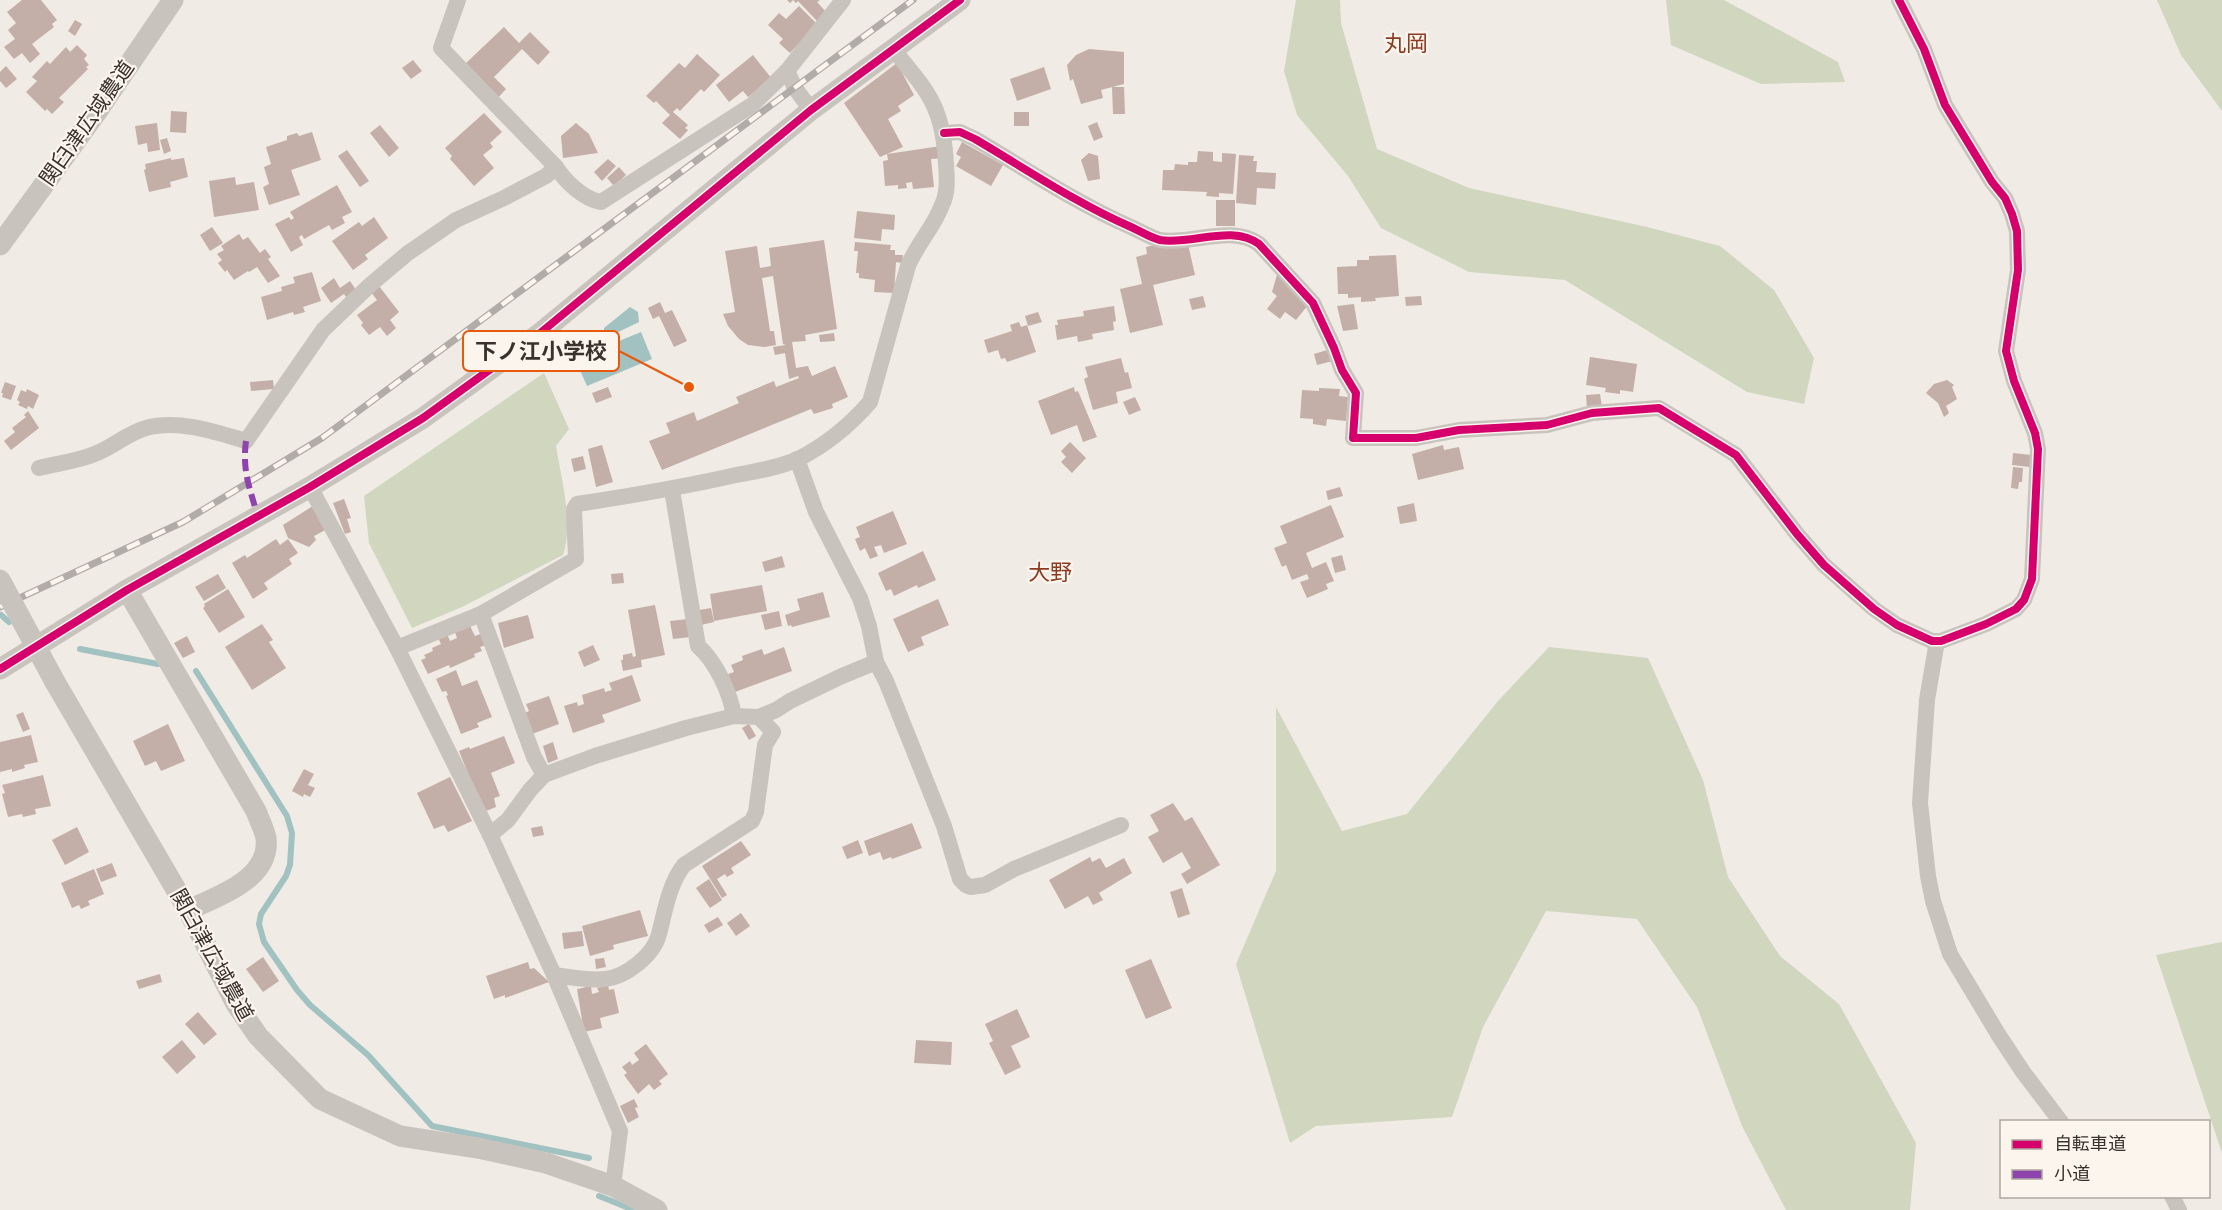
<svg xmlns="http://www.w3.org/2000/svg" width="2222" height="1210" viewBox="0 0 2222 1210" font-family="Helvetica,'Noto Sans JP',sans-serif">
	<rect width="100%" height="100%" fill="#f0ebe5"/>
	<g fill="#d1d6bf">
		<polygon points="1296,0 1340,0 1341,23 1377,149 1469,188 1647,227 1720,246 1774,290 1814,358 1804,404 1747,392 1565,280 1469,272 1381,228 1348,176 1297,115 1284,71"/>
		<polygon points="1666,0 1724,0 1838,62 1845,82 1761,84 1671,45"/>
		<polygon points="2157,0 2222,0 2222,111 2181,55"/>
		<path d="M544,373L569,429L556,446C561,478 574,524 563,555L462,607L412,628L369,543L364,496Z"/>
		<polygon points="1549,647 1648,658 1703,780 1728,877 1780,956 1839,1004 1916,1143 1910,1210 1786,1210 1742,1126 1697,1007 1637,919 1546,911 1483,1027 1452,1117 1316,1126 1290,1143 1236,964 1276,871 1276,707 1342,831 1407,814 1498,701"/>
		<polygon points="2222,942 2222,1153 2156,955"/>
	</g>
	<g fill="#a1c2c1">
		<polygon points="630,307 638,312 639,322 610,336 604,335 604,328"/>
		<polygon points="641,332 652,359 587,386 575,359"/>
	</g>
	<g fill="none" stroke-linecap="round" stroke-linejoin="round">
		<g stroke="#a1c2c1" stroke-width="6">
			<polyline points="1,615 9,622"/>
			<polyline points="80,649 158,664"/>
			<polyline points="196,671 287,816 292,833 290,865 286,876 261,914 259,924 264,942 297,990 310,1005 368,1055 432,1126 589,1158"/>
			<polyline points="599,1196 634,1210"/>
		</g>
	</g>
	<g fill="#c3afa7">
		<polygon points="22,0 41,0 57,20 52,24 54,27 32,44 40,54 30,63 22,53 14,59 4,47 15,39 8,30 16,23 7,12"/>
		<polygon points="787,0 820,0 817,2 827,13 818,22 798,1 796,3 793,0 790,3"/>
		<polygon points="799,6 817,24 790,53 779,43 783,39 768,25 779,13 786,19"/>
		<polygon points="75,20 82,24 75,36 68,31"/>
		<polygon points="504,27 519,43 530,32 550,52 538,65 522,49 494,77 506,89 495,101 465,64"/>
		<polygon points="77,45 87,55 84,59 89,65 86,67 88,69 59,98 64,102 52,114 47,109 45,111 26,92 37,81 32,77 47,61 50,64 66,47 70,52"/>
		<polygon points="1089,49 1124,52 1124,84 1101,90 1103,98 1081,104 1073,79 1070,81 1067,65 1076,55"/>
		<polygon points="697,54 720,75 704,92 701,89 680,111 677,108 673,112 688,125 685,128 688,130 680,139 662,123 670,115 656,101 654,103 646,96 679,63 685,68"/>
		<polygon points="753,55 772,79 748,97 743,91 729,102 716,85"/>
		<polygon points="413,60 422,71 411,79 402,68"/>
		<polygon points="897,63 914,95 898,106 901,111 888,119 903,147 880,157 844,103"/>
		<polygon points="6,66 17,79 6,88 0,81 0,72"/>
		<polygon points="1044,67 1051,89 1017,101 1010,79"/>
		<polygon points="1112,87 1124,87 1125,114 1113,114"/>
		<polygon points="171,111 187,112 186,133 170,132"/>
		<rect x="1014" y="112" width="15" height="14"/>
		<polygon points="484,113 502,132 490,143 493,147 483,155 494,168 474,186 450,159 452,156 445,148"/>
		<polygon points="1097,122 1103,137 1094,141 1088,126"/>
		<polygon points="157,123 160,150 148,152 147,143 138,145 135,126"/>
		<polygon points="576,123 589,134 598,153 563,158 561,136"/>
		<polygon points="380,125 399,148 389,157 370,133"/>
		<polygon points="312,132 321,160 291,170 300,195 269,205 263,187 269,184 264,167 271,164 266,147 287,140 287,136 297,133 299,136"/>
		<polygon points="167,138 171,151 164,154 160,140"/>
		<polygon points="962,142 1003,165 991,186 956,166 961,157 956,154"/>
		<polygon points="941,146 942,158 931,159 934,187 913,189 912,182 906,183 907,188 898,189 898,185 885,186 883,161 888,160 887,154"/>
		<polygon points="347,150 369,181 360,187 338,156"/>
		<polygon points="1198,151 1213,152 1213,161 1222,162 1222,153 1236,154 1233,194 1219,193 1219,197 1206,196 1207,192 1162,190 1163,170 1174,170 1175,164 1188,165 1188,162 1197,162"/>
		<polygon points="1089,153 1098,156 1100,179 1088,181 1081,160"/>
		<polygon points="1239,155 1254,156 1253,161 1257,161 1256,172 1276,173 1275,189 1257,188 1256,205 1236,203"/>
		<polygon points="171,158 171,160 184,158 188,177 170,182 171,187 149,192 144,170 146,169 145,164"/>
		<polygon points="608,159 616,166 602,181 594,172"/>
		<polygon points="619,167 626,175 614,186 607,178"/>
		<polygon points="235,177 236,185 254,182 259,210 214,217 209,181"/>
		<polygon points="337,185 352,212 342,217 345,223 332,230 329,225 304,239 302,235 299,237 303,245 291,252 275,224 289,217 291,220 294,218 290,212"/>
		<rect x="1216" y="200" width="19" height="26"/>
		<polygon points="857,211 895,215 894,230 882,229 881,241 854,238"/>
		<polygon points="374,217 388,238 365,255 368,259 353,270 332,241 359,222 362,226"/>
		<polygon points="212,227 223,243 210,251 200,235"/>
		<polygon points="239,234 243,240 248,237 260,253 265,249 271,257 268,259 280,276 268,283 257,267 249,272 248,271 234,280 227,270 225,272 218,263 222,260 217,254 224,250 221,246"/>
		<polygon points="824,240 837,329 805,335 806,341 792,342 796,368 808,366 812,376 835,366 848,397 832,404 833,408 814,414 811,409 662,470 649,441 670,433 666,423 694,412 697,421 739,403 736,397 774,381 776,387 799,378 798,376 789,379 785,353 775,355 773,347 786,345 783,344 773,276 762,278 770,331 774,331 776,345 765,347 748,345 739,339 728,326 723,314 735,312 725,251 757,246 760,268 771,266 769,248"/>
		<polygon points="855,242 891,245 890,250 895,250 895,255 903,255 902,263 896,262 894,293 874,292 875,280 859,278 859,273 856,273 858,251 854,251"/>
		<polygon points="1159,244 1188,244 1195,275 1153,285 1163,325 1130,333 1120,289 1142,284 1136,257 1147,254 1146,247"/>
		<polygon points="1396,255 1399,296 1375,298 1376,301 1361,302 1361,297 1348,298 1348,294 1338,294 1337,267 1357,266 1357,260 1369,260 1369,256"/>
		<polygon points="1279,268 1312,300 1296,320 1285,312 1280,319 1267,309 1277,296 1272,292"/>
		<polygon points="312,272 321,301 303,307 305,312 294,315 293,312 267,320 261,297 282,291 281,287 295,283 293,277"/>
		<polygon points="334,278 340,288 350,281 356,290 346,297 344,294 331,303 321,288"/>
		<polygon points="379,286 399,312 390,320 396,328 387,336 380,327 369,335 361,325 363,323 357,315 377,300 371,292"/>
		<polygon points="1203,296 1206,307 1192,310 1189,299"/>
		<polygon points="1421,296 1422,305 1406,306 1405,297"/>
		<polygon points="660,302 665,313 672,310 687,341 674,347 659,316 653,319 648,308"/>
		<polygon points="1354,304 1358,329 1343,331 1337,306"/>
		<polygon points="1114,306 1116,321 1113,322 1114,330 1092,334 1093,339 1078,342 1077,336 1057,340 1055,325 1058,325 1057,320 1084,316 1083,311"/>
		<polygon points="1038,312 1042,322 1028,326 1025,316"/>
		<polygon points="1019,322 1021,327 1027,325 1036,352 1007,362 1005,358 1001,359 998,350 988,353 984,340 1012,331 1010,325"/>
		<polygon points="834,333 835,341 820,342 819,335"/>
		<polygon points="1334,348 1337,360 1317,365 1314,354"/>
		<polygon points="1590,357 1637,364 1633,392 1620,390 1620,394 1605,392 1606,388 1586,385"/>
		<polygon points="1121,358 1125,373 1128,372 1132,388 1116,392 1118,403 1093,410 1084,379 1088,377 1085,367"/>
		<polygon points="273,380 274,389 251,391 250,382"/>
		<polygon points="1947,380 1954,385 1952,387 1957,399 1946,406 1949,413 1944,417 1938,403 1926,393 1934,384"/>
		<polygon points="5,382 16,386 11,400 2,397 3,393 1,393"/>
		<polygon points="608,387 612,397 596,403 592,393"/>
		<polygon points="1074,387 1075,392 1078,391 1097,437 1083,442 1077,425 1051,435 1038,401"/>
		<polygon points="1319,388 1340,389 1339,396 1348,397 1346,421 1327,419 1326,426 1313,424 1313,419 1300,418 1302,390 1319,391"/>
		<polygon points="27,389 39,395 33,409 28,406 27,409 18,405 20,402 17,400 21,390 26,392"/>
		<polygon points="1600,394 1602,407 1587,408 1586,395"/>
		<polygon points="1135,397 1141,410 1129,415 1123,402"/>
		<polygon points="28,411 39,428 11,450 4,441 15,432 12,428 26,417 24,415"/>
		<polygon points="1070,442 1086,458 1072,473 1061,462 1066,457 1061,451"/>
		<polygon points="602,445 613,482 596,487 588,449"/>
		<polygon points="1443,445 1444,450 1459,447 1464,469 1418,480 1412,454"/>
		<polygon points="2013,453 2031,455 2030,467 2012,465"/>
		<polygon points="583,456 586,469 574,472 571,459"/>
		<polygon points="2013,467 2023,468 2022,482 2019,482 2018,489 2011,488"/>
		<polygon points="1340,487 1343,496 1328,500 1326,491"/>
		<polygon points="344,499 351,518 347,519 351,532 345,534 333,503"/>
		<polygon points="1414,503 1417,521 1400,524 1397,507"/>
		<polygon points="316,504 329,528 314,536 316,540 309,547 288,538 283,525"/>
		<polygon points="1331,505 1344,537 1306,553 1312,568 1326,562 1334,581 1326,584 1328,589 1307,598 1300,582 1309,579 1307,574 1292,580 1286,565 1282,567 1274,548 1287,543 1280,526"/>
		<polygon points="893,511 907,544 884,553 881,545 874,547 878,556 870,559 865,548 860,551 855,539 860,537 856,527"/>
		<polygon points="276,539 280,545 288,539 298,553 289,559 292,564 264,583 268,589 253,599 232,563 245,555 247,558"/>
		<polygon points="923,551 936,580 918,588 917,585 894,596 891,589 886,591 878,573"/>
		<polygon points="1342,555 1346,570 1335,573 1331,558"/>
		<polygon points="782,556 785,567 765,572 762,562"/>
		<polygon points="623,573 624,583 612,584 611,574"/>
		<polygon points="218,574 226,588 204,601 195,587"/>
		<polygon points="762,585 767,611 714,621 710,594"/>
		<polygon points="228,589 245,617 219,633 203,608 205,606 204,604"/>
		<polygon points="823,592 830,617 792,627 791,625 788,626 785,615 800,610 797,599"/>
		<polygon points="938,599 949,625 921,637 924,645 908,652 893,619"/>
		<polygon points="655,605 665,655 641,660 642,667 623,671 621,660 623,660 623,655 632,653 633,657 636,656 628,610"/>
		<polygon points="711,608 714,622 701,625 699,610"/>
		<polygon points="779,611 782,626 765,630 761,615"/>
		<polygon points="528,615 534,638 504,648 498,623"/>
		<polygon points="688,619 691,637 673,639 670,621"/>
		<polygon points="262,624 273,640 269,642 286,668 252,690 225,647"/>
		<polygon points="470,626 475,636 483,633 487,645 480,647 482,651 474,654 475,657 450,668 449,665 428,674 421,660 426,658 424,655 433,651 432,648 441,644 438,638 447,634 450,641 457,638 455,632"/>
		<polygon points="187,636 195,652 183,658 174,643"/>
		<polygon points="593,645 600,660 584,667 578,652"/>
		<polygon points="784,647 792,671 735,692 728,674 734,672 731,665 743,660 742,656 762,649 764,655"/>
		<polygon points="456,670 462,686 477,680 492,717 477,723 479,727 461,734 446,696 448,695 446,691 442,692 436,679"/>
		<polygon points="632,675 641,701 602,715 605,722 573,733 564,706 577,702 578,706 584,704 582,695 604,688 605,692 612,690 609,683"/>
		<polygon points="549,696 559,724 532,734 525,713 529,711 526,704"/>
		<polygon points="23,712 30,729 23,732 16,715"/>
		<polygon points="168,724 185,761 161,771 156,761 145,766 133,741"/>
		<polygon points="749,724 756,736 749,740 742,728"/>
		<polygon points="31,735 38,762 24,765 25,768 12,772 12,769 0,772 0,742"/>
		<polygon points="504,736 515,763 491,773 500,796 494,798 496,807 486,811 481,806 459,751 469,747 470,749"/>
		<polygon points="553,742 558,759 548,763 543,746"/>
		<polygon points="304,769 314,774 308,785 315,788 310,797 304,794 303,797 292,791"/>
		<polygon points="43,775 51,806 35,809 36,814 23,817 22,814 8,817 2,794 5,793 2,785"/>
		<polygon points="450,777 472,821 448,832 444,825 434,829 417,793"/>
		<polygon points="1173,803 1185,821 1192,817 1220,865 1187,884 1181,874 1191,868 1182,852 1163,863 1148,837 1159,831 1150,815"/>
		<polygon points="912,823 922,848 892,859 891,857 883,860 880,852 869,856 864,841"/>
		<polygon points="542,826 544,835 533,837 531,828"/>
		<polygon points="77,827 89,852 65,865 52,840"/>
		<polygon points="858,840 863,853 847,859 842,847"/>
		<polygon points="741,841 751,855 731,868 734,873 727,877 725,874 717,879 727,895 722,898 702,866"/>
		<polygon points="1090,857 1092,862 1100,858 1106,868 1124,858 1132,873 1099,893 1103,900 1093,905 1088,896 1065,909 1049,880"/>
		<polygon points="112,863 117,876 101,882 96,869"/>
		<polygon points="94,869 104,894 88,901 90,905 81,909 79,905 72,908 61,883"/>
		<polygon points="709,879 722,900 710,908 696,888"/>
		<polygon points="1182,888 1190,914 1178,918 1170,892"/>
		<polygon points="640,910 648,936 613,945 614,949 590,956 582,926"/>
		<polygon points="741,913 750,926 736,936 727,923"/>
		<polygon points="718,917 723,925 709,933 704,925"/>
		<polygon points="582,931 584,946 564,949 562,933"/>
		<polygon points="263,957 279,981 263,992 246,969"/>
		<polygon points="604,958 606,967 596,969 595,959"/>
		<polygon points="1151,959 1172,1008 1146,1019 1125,970"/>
		<polygon points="528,962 530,969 534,968 549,982 505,998 505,995 494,999 486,976"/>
		<polygon points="160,974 162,982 139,989 136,981"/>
		<polygon points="608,985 609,990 614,989 619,1013 600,1018 602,1028 584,1032 577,989 591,986 592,994 599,992 597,988"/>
		<polygon points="1017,1009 1030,1037 1011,1046 1021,1067 1005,1075 989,1043 993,1041 985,1024"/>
		<polygon points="198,1012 217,1034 204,1045 185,1024"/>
		<polygon points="182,1040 196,1057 177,1074 162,1057"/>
		<polygon points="916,1040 952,1042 951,1065 914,1063"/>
		<polygon points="646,1044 668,1074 659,1081 662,1084 654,1090 649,1084 638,1094 624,1075 627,1073 622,1067 630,1061 632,1065 639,1060 634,1053"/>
		<polygon points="634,1099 638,1107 635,1108 639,1117 628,1123 620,1106"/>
	</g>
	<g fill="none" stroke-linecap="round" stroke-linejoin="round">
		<g stroke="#c9c3be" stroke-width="16">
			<path d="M458,0L441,48L556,167C565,181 583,199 601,202L752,105L787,71L843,0"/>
			<polyline points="787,71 795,88 811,110"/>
			<path d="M944,133L960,132L975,139C1026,169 1076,203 1131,227C1140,231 1151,238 1160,240C1192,245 1232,224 1259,244L1313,303L1334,348L1342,370L1356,393L1353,438H1416L1459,430L1547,425L1592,413L1659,408L1736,455L1797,534L1824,565L1874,609L1897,625L1932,641H1941L1986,624L2016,609L2024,600L2032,579L2038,449L2035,433L2014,381L2006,351L2018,270L2017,231L2012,214L2005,198L1992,182L1945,105L1924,49L1899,0"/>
			<polyline points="797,459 816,512 860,598 869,626 876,662 886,681 944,826 960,879 966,885 971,887 985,885 1014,869 1121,825"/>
			<path d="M39,468C58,463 80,461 97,453C114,446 128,433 146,428C178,419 216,432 246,441L323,330L370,285L408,253L456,220L504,198L546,176L556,167"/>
			<polyline points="310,487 397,648 490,835 554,975 620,1131 613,1186"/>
			<path d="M672,490L698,646C716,662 730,692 734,716"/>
			<polyline points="481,614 534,757 544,775"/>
			<polyline points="1937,641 1927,700 1920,803 1928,876 1933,901 1950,954 1998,1034 2023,1072 2061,1122"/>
			<path d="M397,648L481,614L576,559L574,509L577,504C630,496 683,487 736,475C756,471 779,468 798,459C826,445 850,425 870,402L908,266C917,244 934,227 942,205C948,193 947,178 946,164C943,106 928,92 893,49"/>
			<polyline points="490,835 508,820 530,790 544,775 595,756 686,728 734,716 759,717 776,710 790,701 842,676 876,662"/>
			<path d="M554,975C571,977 588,981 605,979C626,977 654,955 659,934C665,911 669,884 684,865L752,821L756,812L765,745L773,732L759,717"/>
			<polyline points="2172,1196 2179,1210"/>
		</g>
		<g stroke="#c9c3be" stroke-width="21">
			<polyline points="0,245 96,113 173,0"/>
			<path d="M127,590L256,811C259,819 264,829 266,838C271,879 217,897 188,910"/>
			<polyline points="0,669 127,590 310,487 423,418 539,334 811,110 960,0"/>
			<polyline points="55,682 188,910 236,1004 258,1036 320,1099 400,1136 478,1148 546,1163 613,1186 657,1210"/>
		</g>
		<defs>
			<polyline id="rail" points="0,607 183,522 322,438 913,0"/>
		</defs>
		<use href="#rail" stroke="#b1aca8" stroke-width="7"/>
		<use href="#rail" stroke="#fbf5ee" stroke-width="4.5" stroke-dasharray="14" stroke-linecap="butt"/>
		<polyline stroke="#c9c3be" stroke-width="21" points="0,580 55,682"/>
		<path stroke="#8e44ad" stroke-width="6" stroke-dasharray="12 6" stroke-linecap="butt" d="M246,441C242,471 250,489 258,517"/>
		<defs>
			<g id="cycleway">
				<path d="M944,133L960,132L975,139C1026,169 1076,203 1131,227C1140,231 1151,238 1160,240C1192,245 1232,224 1259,244L1313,303L1334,348L1342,370L1356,393L1353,438H1416L1459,430L1547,425L1592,413L1659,408L1736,455L1797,534L1824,565L1874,609L1897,625L1932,641H1941L1986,624L2016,609L2024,600L2032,579L2038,449L2035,433L2014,381L2006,351L2018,270L2017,231L2012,214L2005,198L1992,182L1945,105L1924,49L1899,0"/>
				<polyline points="0,669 127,590 310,487 423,418 539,334 811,110 960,0"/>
			</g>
		</defs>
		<use href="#cycleway" stroke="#fbf5ee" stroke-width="11"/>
		<use href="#cycleway" stroke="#d6006c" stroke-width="8"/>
	</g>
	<g text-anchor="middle" stroke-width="4.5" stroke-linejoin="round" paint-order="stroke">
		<g font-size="21" fill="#3b302b" stroke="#fbf5ee">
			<text transform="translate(87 123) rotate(-55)" y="7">関臼津広域農道</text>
			<text transform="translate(212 955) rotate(61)" y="7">関臼津広域農道</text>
		</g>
		<g font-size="22" fill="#8c3b22" stroke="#fbf5ee">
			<text x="1406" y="51">丸岡</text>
			<text x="1050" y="580">大野</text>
		</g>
	</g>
	<path fill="none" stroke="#e8590c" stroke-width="2" d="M689 387L619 351"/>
	<circle fill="#e8590c" stroke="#fbf5ee" stroke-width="2" cx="689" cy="387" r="6"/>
	<rect fill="#fbf5ee" stroke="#e8590c" stroke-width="2" x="463" y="331" width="156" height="40" rx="6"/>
	<g font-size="22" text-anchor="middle" font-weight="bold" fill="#3b302b">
		<text x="541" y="359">下ノ江小学校</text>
	</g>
	<rect x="2000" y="1120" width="210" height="78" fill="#fbf5ee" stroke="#aea6a0" stroke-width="1.5"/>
	<rect x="2012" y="1140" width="30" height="9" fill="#d6006c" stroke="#aea6a0" stroke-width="1.5"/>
	<text x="2054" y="1150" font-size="18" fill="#3b302b">自転車道</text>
	<rect x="2012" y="1170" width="30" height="9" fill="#8e44ad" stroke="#aea6a0" stroke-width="1.5"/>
	<text x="2054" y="1180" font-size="18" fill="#3b302b">小道</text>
</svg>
